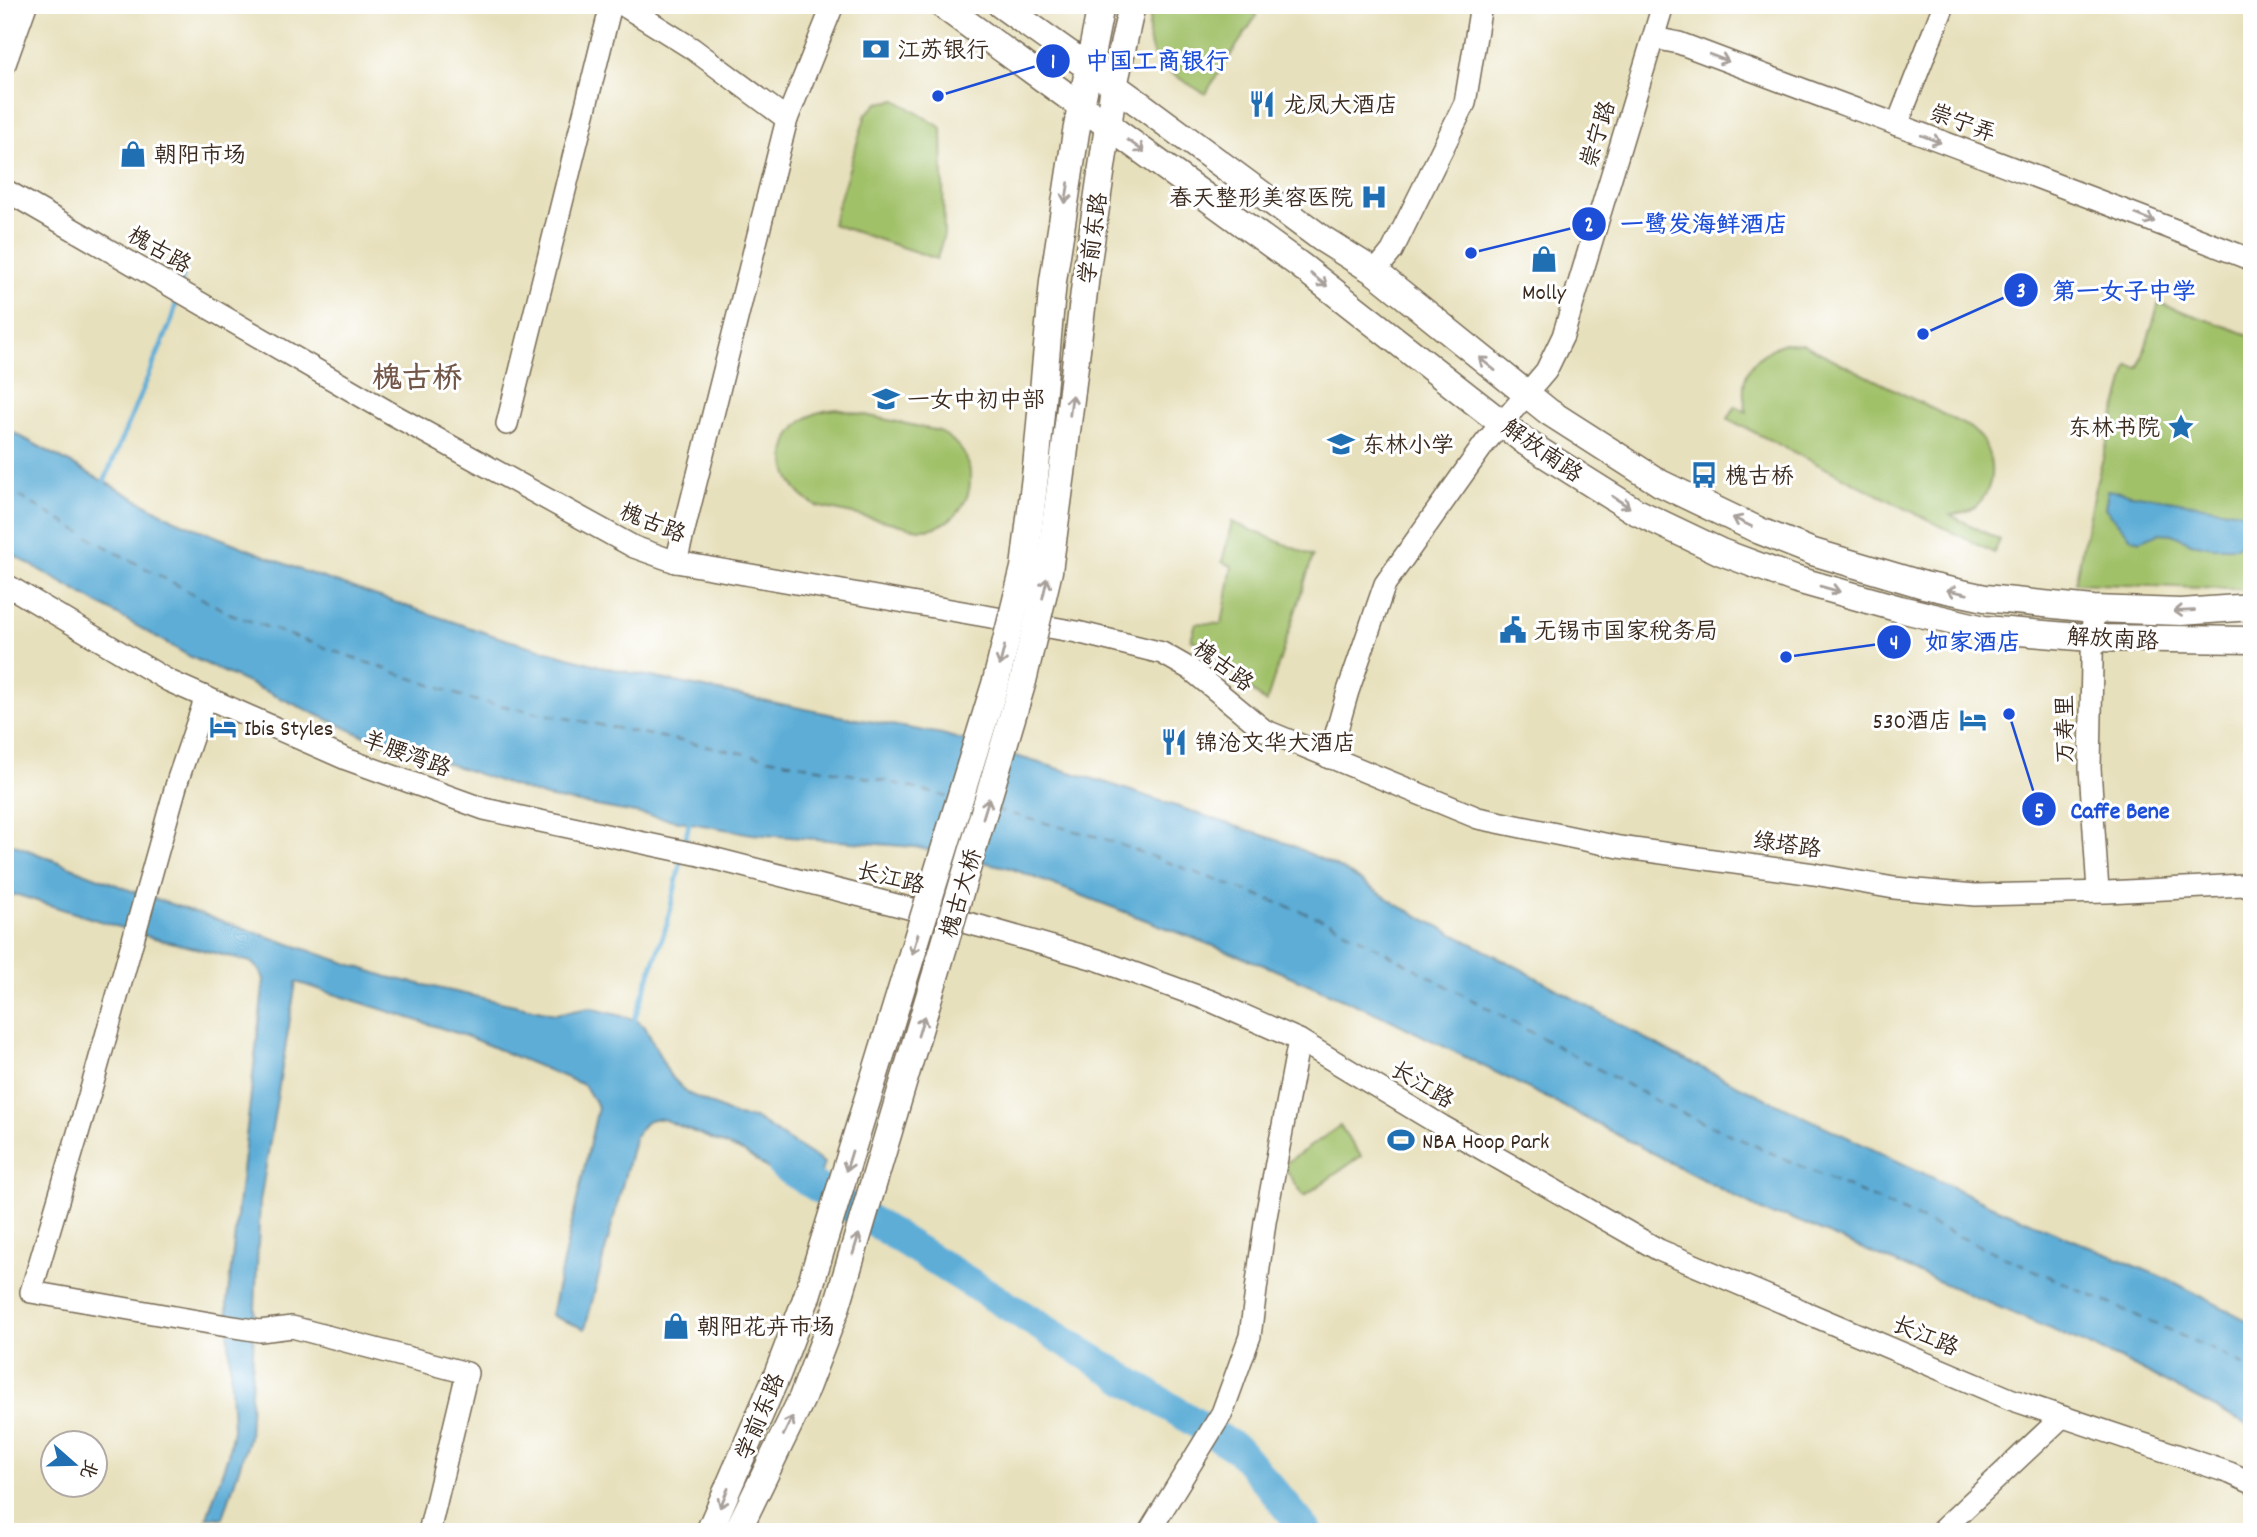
<svg xmlns="http://www.w3.org/2000/svg" width="2257" height="1537" viewBox="0 0 2257 1537" font-family="Dekko,'LXGW WenKai TC',sans-serif">
	<rect width="100%" height="100%" fill="#fff"/>
	<filter id="ink" filterUnits="userSpaceOnUse"><feTurbulence type="fractalNoise" baseFrequency=".0143" numOctaves="2"/><feDisplacementMap in="SourceGraphic" scale="14" xChannelSelector="R" yChannelSelector="G"/><feConvolveMatrix kernelMatrix="1 2 1 2 8 2 1 2 1" color-interpolation-filters="sRGB"/></filter>
	<filter id="wash" filterUnits="userSpaceOnUse"><feTurbulence type="fractalNoise" baseFrequency=".00686" numOctaves="4" result="noise"/><feDisplacementMap in="SourceGraphic" scale="28" xChannelSelector="R" yChannelSelector="G"/><feGaussianBlur stdDeviation="1.57" result="paint"/><feColorMatrix in="noise" values="0 0 0 0 0 0 0 0 0 0 0 0 0 0 0 0 0 1.4 0 .05"/><feComposite in="paint" operator="in"/></filter>
	<g filter="url(#wash)">
		<rect width="100%" height="100%" fill="#e7e0bc"/>
		<g fill="#a1c169" stroke="#6e7644" stroke-width="2">
			<path d="M1152,5H1245L1257,15L1205,94C1162,67 1140,62 1152,5Z"/>
			<polygon points="896,100 942,128 944,234 937,259 832,224 866,114 878,103"/>
			<polygon points="2159,303 2252,336 2252,590 2075,583 2095,487 2128,366 2139,368"/>
			<path d="M1784,343L1803,344L1969,427C1994,445 2000,483 1976,506C1969,513 1958,513 1950,515L2000,540L1994,553L1728,419L1735,406L1747,412C1737,376 1750,357 1784,343Z"/>
			<path d="M837,409L939,431C959,443 972,458 970,482C969,507 946,530 921,529C911,529 899,524 889,522C865,517 840,511 816,506C766,478 779,412 837,409Z"/>
			<path d="M1232,522L1313,556L1266,703C1240,681 1222,655 1191,639L1196,623L1222,624L1232,566L1222,562Z"/>
			<polygon points="1340,1126 1361,1156 1304,1196 1283,1165"/>
		</g>
		<g fill="#5dadd7" stroke="#4c6c7a" stroke-width="2">
			<polygon points="5,428 175,520 303,571 501,638 604,667 834,715 942,734 1110,784 1289,844 1342,869 1401,907 1519,968 1675,1055 1990,1205 2176,1283 2252,1323 2252,1427 2122,1360 1786,1216 1772,1216 1553,1101 1387,1018 1271,968 1010,868 915,847 752,834 546,797 357,733 191,657 5,550"/>
			<polygon points="2108,490 2252,514 2252,538 2236,547 2213,547 2191,543 2172,534 2159,533 2140,541 2131,538 2105,508"/>
			<path d="M5,841L132,891L388,977L555,1014L590,1008L634,1019L645,1027L669,1074L687,1093L736,1116L754,1118L824,1163L813,1199L743,1152L665,1120C647,1116 645,1122 635,1136L585,1329L555,1317L551,1315L598,1107L584,1085L466,1036L296,982L260,1202L249,1437L223,1518L207,1517L228,1455L233,1429L227,1303L264,979L260,971L251,962L150,937L18,895H5Z"/>
		</g>
		<g fill="none" stroke-linecap="round" stroke-linejoin="round">
			<g stroke="#5dadd7" stroke-width="5">
				<polyline points="181,284 185,267"/>
				<polyline points="104,482 171,322 178,297"/>
				<polyline points="684,846 690,818"/>
				<polyline points="633,1024 667,924 682,856"/>
			</g>
			<polyline stroke="#5dadd7" stroke-width="30" points="783,1166 1239,1450 1308,1532"/>
			<g stroke="#495e68" stroke-width="2" stroke-dasharray="9 7" stroke-linecap="butt">
				<polyline points="5,488 115,552 233,615 473,700 890,782 947,797"/>
				<polyline points="996,810 1102,838 1330,922 1664,1105 2227,1356 2252,1370"/>
			</g>
		</g>
	</g>
	<g filter="url(#ink)">
		<g fill="none" stroke-linecap="round" stroke-linejoin="round">
			<defs>
				<g id="minor">
					<polyline points="623,5 693,49 787,119 676,562"/>
					<path d="M1654,38L1679,43C1870,115 2062,185 2252,260"/>
					<polyline points="5,64 26,5"/>
					<polyline points="787,119 833,5"/>
					<polyline points="1897,125 1944,5"/>
					<polyline points="5,190 394,415 634,547 676,562 1077,632 1162,653 1190,669 1264,730 1478,818 1619,847 1814,874 1894,888 1975,895 2107,892 2243,885 2252,889"/>
					<polyline points="1375,272 1392,251 1465,103 1481,5"/>
					<polyline points="507,424 611,5"/>
					<polyline points="5,584 169,681 346,759 484,809 700,855 983,927 1098,960 1211,1001 1299,1040 1442,1126 1659,1250 2010,1399 2230,1473 2252,1483"/>
					<polyline points="2093,609 2090,768 2098,891"/>
					<polyline points="206,697 178,779 94,1079 31,1292 221,1325 260,1331 292,1327 467,1373 429,1532"/>
					<polyline points="1329,758 1348,691 1385,584 1485,443 1546,371 1563,336 1663,5"/>
					<polyline points="1149,1532 1222,1413 1250,1336 1265,1222 1299,1040"/>
					<polyline points="1940,1532 2062,1417"/>
				</g>
				<g id="major">
					<polyline points="942,5 1301,266 1527,443 1635,511 1721,552 1794,579 1900,609 1984,629 2091,638 2252,640"/>
					<polyline points="1001,5 1141,105 1321,238 1375,272 1549,412 1660,483 1760,531 1813,552 1924,585 1985,598 2093,609 2181,612 2252,607"/>
					<polyline points="1036,468 1053,281 1076,132 1101,5"/>
					<polyline points="1062,473 1086,275 1114,86 1132,5"/>
					<polyline points="709,1532 777,1375 806,1299"/>
					<polyline points="737,1532 802,1398 836,1309"/>
				</g>
			</defs>
			<use href="#minor" stroke="#776a55" stroke-width="24"/>
			<use href="#major" stroke="#776a55" stroke-width="29"/>
			<use href="#minor" stroke="#fff" stroke-width="21"/>
			<use href="#major" stroke="#fff" stroke-width="26"/>
			<defs>
				<g id="major-bridge">
					<polyline points="806,1299 996,681 1024,568 1036,468"/>
					<polyline points="836,1309 1023,681 1049,571 1062,473"/>
				</g>
			</defs>
			<use href="#major-bridge" stroke="#776a55" stroke-width="29" stroke-linecap="butt"/>
			<use href="#major-bridge" stroke="#fff" stroke-width="26"/>
		</g>
		<defs><path id="oneway-shaft" d="M-6 0H5M1.5-3L5.5 0L1.5 3" fill="none" stroke-width="1.6" stroke-linecap="round" stroke-linejoin="round" transform="scale(1.75)"/></defs>
		<g stroke="#a79f9a">
			<use href="#oneway-shaft" transform="translate(1719 58) rotate(21)"/>
			<use href="#oneway-shaft" transform="translate(1931 139) rotate(21)"/>
			<use href="#oneway-shaft" transform="translate(1136 146) rotate(36)"/>
			<use href="#oneway-shaft" transform="translate(1067 193) rotate(99)"/>
			<use href="#oneway-shaft" transform="translate(2145 218) rotate(22)"/>
			<use href="#oneway-shaft" transform="translate(1319 280) rotate(38)"/>
			<use href="#oneway-shaft" transform="translate(1487 364) rotate(-141)"/>
			<use href="#oneway-shaft" transform="translate(1071 405) rotate(-83)"/>
			<use href="#oneway-shaft" transform="translate(1621 502) rotate(33)"/>
			<use href="#oneway-shaft" transform="translate(1742 522) rotate(-155)"/>
			<use href="#oneway-shaft" transform="translate(1045 588) rotate(-77)"/>
			<use href="#oneway-shaft" transform="translate(1830 589) rotate(16)"/>
			<use href="#oneway-shaft" transform="translate(1957 592) rotate(-168)"/>
			<use href="#oneway-shaft" transform="translate(2184 611) rotate(178)"/>
			<use href="#oneway-shaft" transform="translate(1002 656) rotate(104)"/>
			<use href="#oneway-shaft" transform="translate(986 808) rotate(-73)"/>
			<use href="#oneway-shaft" transform="translate(915 944) rotate(107)"/>
			<use href="#oneway-shaft" transform="translate(921 1026) rotate(-73)"/>
			<use href="#oneway-shaft" transform="translate(849 1161) rotate(107)"/>
			<use href="#oneway-shaft" transform="translate(856 1244) rotate(-73)"/>
			<use href="#oneway-shaft" transform="translate(788 1426) rotate(-64)"/>
			<use href="#oneway-shaft" transform="translate(724 1498) rotate(113)"/>
		</g>
	</g>
	<defs>
		<symbol id="bank-bare" viewBox="-9 -9 18 18"><path d="M-6-4H6V4H-6ZM0-2.3a2.3 2.3 0 1 0 0 4.6a2.3 2.3 0 1 0 0-4.6Z" fill="#1f6fb2" stroke="#fff" stroke-width="2.5" paint-order="stroke"/></symbol>
		<symbol id="restaurant-bare" viewBox="-9 -9 18 18"><path d="M-5-6h1v4h1v-4h1v4h1v-4h1v5L-1.5 .5V6h-2V.5L-5-1ZM5-6V6H3V1.5H1.5Q1.5-4 5-6Z" fill="#1f6fb2" stroke="#fff" stroke-width="2.5" paint-order="stroke"/></symbol>
		<symbol id="shop-bare" viewBox="-9 -9 18 18"><path d="M-5-2.5h2.3a2.7 3.5 0 0 1 5.4 0H5L5.5 6h-11ZM-1.5-2.5h3a1.5 2.3 0 0 0-3 0Z" fill="#1f6fb2" stroke="#fff" stroke-width="2.5" paint-order="stroke"/></symbol>
		<symbol id="hospital-bare" viewBox="-9 -9 18 18"><path d="M-5-5h3v3.5h4V-5h3V5h-3V1.5h-4V5h-3Z" fill="#1f6fb2" stroke="#fff" stroke-width="2.5" paint-order="stroke"/></symbol>
		<symbol id="school-bare" viewBox="-9 -9 18 18"><path d="M0-5L7-2L0 1L-7-2ZM-4 1L0 2.5L4 1V4Q0 6-4 4Z" fill="#1f6fb2" stroke="#fff" stroke-width="2.5" paint-order="stroke"/></symbol>
		<symbol id="sight-bare" viewBox="-9 -9 18 18"><path d="M0-6L1.8-2.2L6-1.7L2.9 1.2L3.7 5.4L0 3.3L-3.7 5.4L-2.9 1.2L-6-1.7L-1.8-2.2Z" fill="#1f6fb2" stroke="#fff" stroke-width="2.5" paint-order="stroke"/></symbol>
		<symbol id="bus-bare" viewBox="-9 -9 18 18"><path d="M-5-6H5V4H4V6H2V4H-2V6H-4V4H-5ZM-3.5-4V0h7V-4ZM-3.5 1.2v1.5H-2V1.2ZM2 1.2v1.5H3.5V1.2Z" fill="#1f6fb2" stroke="#fff" stroke-width="2.5" paint-order="stroke"/></symbol>
		<symbol id="civic-bare" viewBox="-9 -9 18 18"><path d="M-.6-6.5H3V-4.5H.6V-3L4-1V1h2V6H-6V1h2V-1L-.6-3ZM-1.2 2.5V6h2.4V2.5Z" fill="#1f6fb2" stroke="#fff" stroke-width="2.5" paint-order="stroke"/></symbol>
		<symbol id="hotel-bare" viewBox="-9 -9 18 18"><path d="M-6-4.5h1.5V1H6V5H4.5V3h-9V5H-6ZM-4 0a1.8 1.8 0 1 1 3.6 0ZM.5 0V-2.5h3Q6-2.5 6 0Z" fill="#1f6fb2" stroke="#fff" stroke-width="2.5" paint-order="stroke"/></symbol>
		<symbol id="stadium-bare" viewBox="-9 -9 18 18"><path d="M0-5a6.5 5 0 1 0 0 10a6.5 5 0 1 0 0-10ZM-3.5-1.8h7v3.6h-7Z" fill="#1f6fb2" stroke="#fff" stroke-width="2.5" paint-order="stroke"/></symbol>
	</defs>
	<g fill-rule="evenodd">
		<use href="#bank-bare" x="857" y="30" width="38" height="38"/>
		<use href="#restaurant-bare" x="1243" y="85" width="38" height="38"/>
		<use href="#shop-bare" x="114" y="135" width="38" height="38"/>
		<use href="#hospital-bare" x="1355" y="178" width="38" height="38"/>
		<use href="#shop-bare" x="1525" y="240" width="38" height="38"/>
		<use href="#school-bare" x="867" y="380" width="38" height="38"/>
		<use href="#sight-bare" x="2162" y="408" width="38" height="38"/>
		<use href="#school-bare" x="1322" y="425" width="38" height="38"/>
		<use href="#bus-bare" x="1685" y="456" width="38" height="38"/>
		<use href="#civic-bare" x="1494" y="611" width="38" height="38"/>
		<use href="#hotel-bare" x="1954" y="701" width="38" height="38"/>
		<use href="#hotel-bare" x="204" y="708" width="38" height="38"/>
		<use href="#restaurant-bare" x="1155" y="723" width="38" height="38"/>
		<use href="#stadium-bare" x="1382" y="1121" width="38" height="38"/>
		<use href="#shop-bare" x="657" y="1307" width="38" height="38"/>
	</g>
	<g text-anchor="middle" stroke-width="6" stroke-linejoin="round" paint-order="stroke">
		<g font-size="23" fill="#3b2a1e" stroke="#fff" text-anchor="start">
			<text x="897" y="57">江苏银行</text>
			<text x="1283" y="112">龙凤大酒店</text>
			<text x="154" y="162">朝阳市场</text>
			<text x="1353" y="205" text-anchor="end">春天整形美容医院</text>
			<text x="1544" y="299" text-anchor="middle">Molly</text>
			<text x="907" y="407">一女中初中部</text>
			<text x="2160" y="435" text-anchor="end">东林书院</text>
			<text x="1362" y="452">东林小学</text>
			<text x="1725" y="483">槐古桥</text>
			<text x="1534" y="638">无锡市国家税务局</text>
			<text x="1952" y="728" text-anchor="end">530酒店</text>
			<text x="244" y="735">Ibis Styles</text>
			<text x="1195" y="750">锦沧文华大酒店</text>
			<text x="1422" y="1148">NBA Hoop Park</text>
			<text x="697" y="1334">朝阳花卉市场</text>
		</g>
		<g font-size="23" fill="#3b2a1e" stroke="#fff">
			<text transform="translate(1963 122) rotate(20)" y="8">崇宁弄</text>
			<text transform="translate(1597 134) rotate(-73)" y="8">崇宁路</text>
			<text transform="translate(1092 238) rotate(-82)" y="8">学前东路</text>
			<text transform="translate(160 249) rotate(30)" y="8">槐古路</text>
			<text transform="translate(1543 450) rotate(35)" y="8">解放南路</text>
			<text transform="translate(653 522) rotate(22)" y="8">槐古路</text>
			<text transform="translate(2113 638) rotate(3)" y="8">解放南路</text>
			<text transform="translate(1224 665) rotate(37)" y="8">槐古路</text>
			<text transform="translate(2064 729) rotate(-90)" y="8">万寿里</text>
			<text transform="translate(407 753) rotate(20)" y="8">羊腰湾路</text>
			<text transform="translate(1787 844) rotate(8)" y="8">绿塔路</text>
			<text transform="translate(891 877) rotate(14)" y="8">长江路</text>
			<text transform="translate(960 893) rotate(-73)" y="8">槐古大桥</text>
			<text transform="translate(1423 1084) rotate(31)" y="8">长江路</text>
			<text transform="translate(1926 1335) rotate(23)" y="8">长江路</text>
			<text transform="translate(759 1416) rotate(-67)" y="8">学前东路</text>
		</g>
		<g font-size="30" font-weight="bold" fill="#725749" stroke="#fff">
			<text x="417" y="387">槐古桥</text>
		</g>
	</g>
	<path fill="none" stroke="#1d4ed8" stroke-width="2.5" d="M938 96L1053 61M1471 253L1589 224M1923 334L2021 290M1786 657L1894 642M2009 714L2039 809"/>
	<g fill="#1d4ed8" stroke="#fff" stroke-width="2.5">
		<circle cx="938" cy="96" r="7"/>
		<circle cx="1471" cy="253" r="7"/>
		<circle cx="1923" cy="334" r="7"/>
		<circle cx="1786" cy="657" r="7"/>
		<circle cx="2009" cy="714" r="7"/>
		<circle cx="1053" cy="61" r="18"/>
		<circle cx="1589" cy="224" r="18"/>
		<circle cx="2021" cy="290" r="18"/>
		<circle cx="1894" cy="642" r="18"/>
		<circle cx="2039" cy="809" r="18"/>
	</g>
	<g font-size="21" text-anchor="middle" font-weight="bold" fill="#fff">
		<text x="1053" y="68">1</text>
		<text x="1589" y="231">2</text>
		<text x="2021" y="297">3</text>
		<text x="1894" y="649">4</text>
		<text x="2039" y="817">5</text>
	</g>
	<g font-size="24" text-anchor="middle" font-weight="bold" fill="#1d4ed8" stroke="#fff" stroke-width="6" stroke-linejoin="round" paint-order="stroke">
		<text x="1157" y="69">中国工商银行</text>
		<text x="1704" y="232">一鹭发海鲜酒店</text>
		<text x="2124" y="299">第一女子中学</text>
		<text x="1973" y="650">如家酒店</text>
		<text x="2120" y="818">Caffe Bene</text>
	</g>
	<rect width="2257" height="1537" fill="none" stroke="#fff" stroke-width="28"/>
	<g transform="translate(74 1464) rotate(110)"><circle r="33" fill="#ffffff" stroke="#b1aaa5" stroke-width="2"/>
	<path d="M0-5L12 26L0 18L-12 26Z" fill="#1f6fb2"/>
	<text y="-10" font-size="19" font-weight="bold" text-anchor="middle" fill="#3b2a1e">北</text>
	</g>
</svg>
